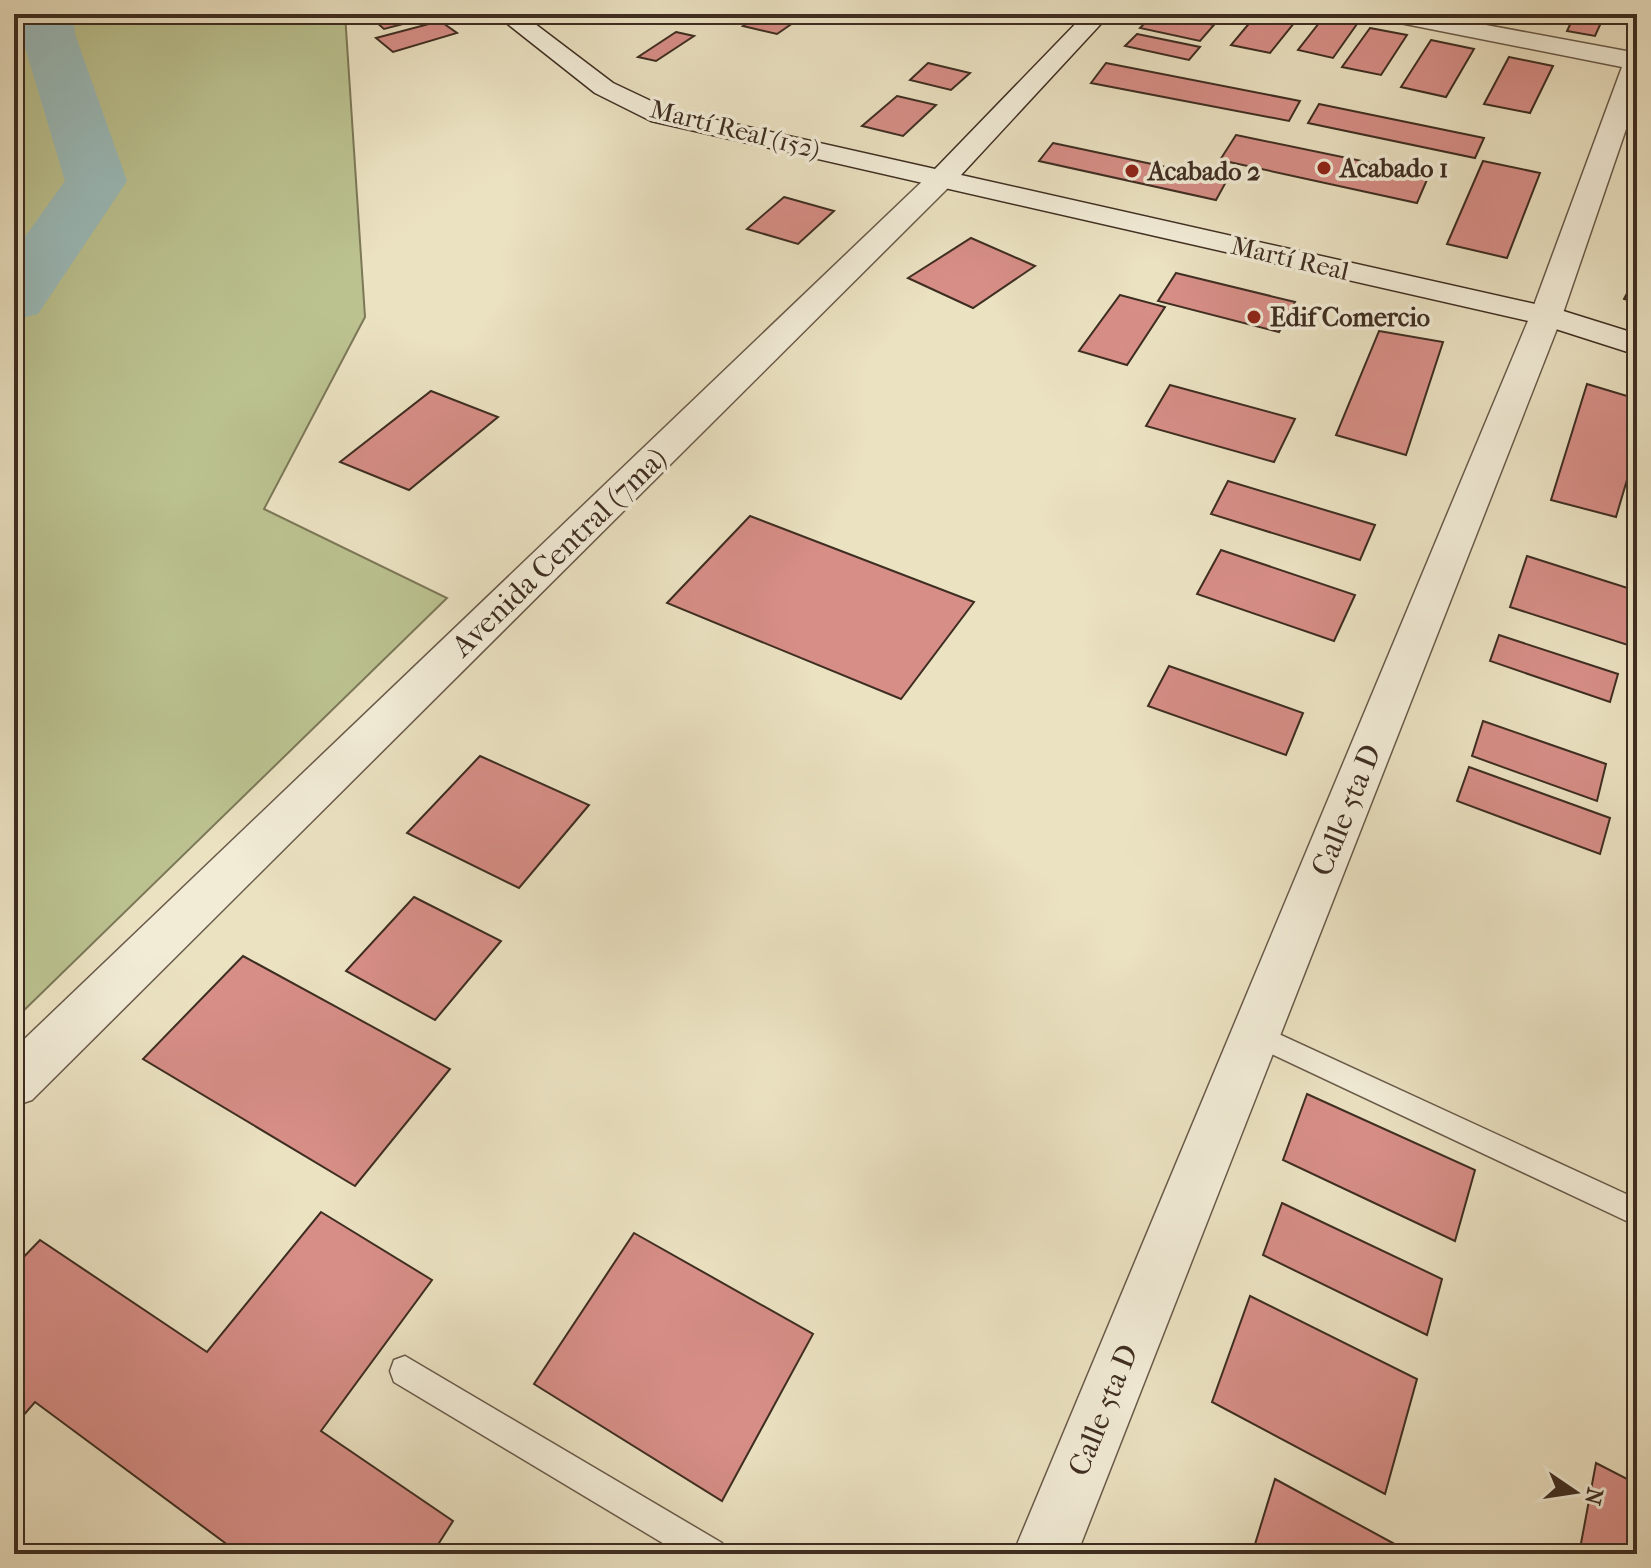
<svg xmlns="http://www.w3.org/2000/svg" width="1651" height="1568" viewBox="0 0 1651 1568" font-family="'IM FELL French Canon',serif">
	<rect width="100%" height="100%" fill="#ebe2c2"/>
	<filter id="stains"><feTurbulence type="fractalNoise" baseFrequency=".0025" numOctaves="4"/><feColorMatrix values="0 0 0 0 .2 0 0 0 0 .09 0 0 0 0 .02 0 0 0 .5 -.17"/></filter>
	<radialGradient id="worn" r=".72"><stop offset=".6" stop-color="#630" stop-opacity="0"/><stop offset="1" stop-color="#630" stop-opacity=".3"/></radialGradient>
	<polygon fill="#bbc290" stroke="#7c7858" stroke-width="2" points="14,14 345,14 365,317 264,509 447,598 14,1020"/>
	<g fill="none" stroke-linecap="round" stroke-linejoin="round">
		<polygon fill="#9bbcbb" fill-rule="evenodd" points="21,14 73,14 75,34 127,181 38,314 14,320 14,252 65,181 21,34"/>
	</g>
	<g fill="#d78e87" stroke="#3e2d21" stroke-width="2">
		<polygon points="367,14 432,14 434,16 384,29"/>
		<polygon points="761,14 806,14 777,34 743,26"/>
		<polygon points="957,14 1010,14 999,24"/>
		<polygon points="1154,14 1160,14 1214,25 1200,41 1140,28"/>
		<polygon points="1257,14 1284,14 1299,17 1270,53 1231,45"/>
		<polygon points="1575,14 1605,14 1595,36 1567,31"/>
		<polygon points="1323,18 1357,24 1333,58 1298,50"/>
		<polygon points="440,21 457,33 393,52 376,38"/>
		<polygon points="1370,28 1407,35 1381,75 1342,67"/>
		<polygon points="676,32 694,36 656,61 638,57"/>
		<polygon points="1137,34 1200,47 1189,60 1125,46"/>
		<polygon points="1431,40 1474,49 1446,97 1401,87"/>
		<polygon points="1509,57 1553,66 1530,113 1484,104"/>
		<polygon points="928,63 970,73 951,90 910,80"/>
		<polygon points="1106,63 1300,101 1289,121 1091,83"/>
		<polygon points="897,96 936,105 903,136 862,126"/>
		<polygon points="1319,104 1484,138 1475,158 1308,123"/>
		<polygon points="1236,135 1429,175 1417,203 1220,160"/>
		<polygon points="1053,143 1227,180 1216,200 1039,161"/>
		<polygon points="1483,161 1540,173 1507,258 1447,244"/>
		<polygon points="784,197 834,211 798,244 747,229"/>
		<polygon points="971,238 1035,266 973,308 908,278"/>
		<polygon points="1176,273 1295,302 1279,332 1158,301"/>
		<polygon points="1637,275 1637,303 1624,299"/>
		<polygon points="1120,295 1165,307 1127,365 1079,351"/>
		<polygon points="1379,331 1443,342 1406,455 1336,435"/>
		<polygon points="1587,384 1637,399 1637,446 1616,517 1551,500"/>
		<polygon points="1170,385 1295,419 1274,462 1146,426"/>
		<polygon points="431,391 498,417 409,490 340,462"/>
		<polygon points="1228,481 1375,525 1360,560 1211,514"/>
		<polygon points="750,516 974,602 901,699 667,603"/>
		<polygon points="1221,550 1355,595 1334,641 1197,594"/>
		<polygon points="1527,556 1637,591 1637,648 1510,607"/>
		<polygon points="1499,635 1618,674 1610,702 1490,661"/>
		<polygon points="1169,666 1303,713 1286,755 1148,706"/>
		<polygon points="1483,721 1606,764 1597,801 1472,756"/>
		<polygon points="480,756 589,805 519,888 407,833"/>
		<polygon points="1469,767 1610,818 1600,854 1457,801"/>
		<polygon points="414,897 501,941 435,1020 346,971"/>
		<polygon points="243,956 450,1069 355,1186 143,1059"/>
		<polygon points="1307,1094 1475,1170 1455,1241 1283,1160"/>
		<polygon points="1282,1203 1442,1279 1427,1335 1263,1255"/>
		<polygon points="321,1212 432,1280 321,1431 453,1521 432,1554 240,1554 35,1402 14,1426 14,1267 40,1240 207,1352"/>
		<polygon points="634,1233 813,1334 722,1501 534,1384"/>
		<polygon points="1250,1296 1417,1379 1385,1494 1212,1402"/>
		<polygon points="1596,1463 1637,1484 1637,1554 1579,1554"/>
		<polygon points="1275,1479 1413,1554 1252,1554"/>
	</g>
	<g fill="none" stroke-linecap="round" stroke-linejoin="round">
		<defs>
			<g id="lane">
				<polygon points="1255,1023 1637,1199 1637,1226 1246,1042 1242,1034 1246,1026"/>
				<polygon points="405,1356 722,1543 727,1554 681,1554 394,1382 390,1371 394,1360"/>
			</g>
			<g id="street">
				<polygon points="1378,14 1427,14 1637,53 1637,97 1562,316 1077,1554 1013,1554 1530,316 1622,67 1390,21 1382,19"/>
				<polygon points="941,171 951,173 955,179 951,185 32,1100 14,1106 14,1049 931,173"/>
			</g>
			<polygon id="secondary" points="495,14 522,14 613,83 668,109 935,169 1085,14 1110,14 961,175 1557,309 1637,334 1637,355 1537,323 651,121 595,93"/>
		</defs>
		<use href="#lane" stroke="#695a49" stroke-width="3"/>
		<use href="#street" stroke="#695a49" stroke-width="3"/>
		<use href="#secondary" stroke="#3e2d21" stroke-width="3"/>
		<use href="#lane" fill="#f2ecd7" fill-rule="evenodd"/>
		<use href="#street" fill="#f2ecd7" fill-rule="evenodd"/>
		<use href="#secondary" fill="#f2ecd7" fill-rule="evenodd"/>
	</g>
	<g fill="#8f2418" stroke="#f2ecd7" stroke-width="3">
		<circle cx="1324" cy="168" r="8"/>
		<circle cx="1132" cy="171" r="8"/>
		<circle cx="1254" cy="317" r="8"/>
	</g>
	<g text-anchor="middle" stroke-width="7" stroke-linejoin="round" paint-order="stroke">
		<g font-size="26" fill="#3e2d21" stroke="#f2ecd7">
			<text transform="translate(735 129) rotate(14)" y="9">Martí Real (152)</text>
			<text transform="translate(1290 258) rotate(13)" y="9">Martí Real</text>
		</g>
		<g font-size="26" font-weight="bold" fill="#3e2d21" stroke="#f2ecd7" text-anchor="start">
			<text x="1340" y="177">Acabado 1</text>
			<text x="1148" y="180">Acabado 2</text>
			<text x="1270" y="326">Edif Comercio</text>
		</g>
		<g font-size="30" fill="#3e2d21" stroke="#f2ecd7">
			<text transform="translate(559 552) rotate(-44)" y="10">Avenida Central (7ma)</text>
			<text transform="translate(1346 810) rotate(-68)" y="10">Calle 5ta D</text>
			<text transform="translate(1103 1410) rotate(-68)" y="10">Calle 5ta D</text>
		</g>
	</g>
	<rect width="1651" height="1568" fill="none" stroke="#ebe2c2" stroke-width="48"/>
	<rect x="16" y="16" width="1619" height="1536" fill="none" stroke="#3e2d21" stroke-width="4"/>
	<rect x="24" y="24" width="1603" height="1520" fill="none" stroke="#3e2d21" stroke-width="2"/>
	<g transform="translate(1575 1492) rotate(103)" stroke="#f2ecd7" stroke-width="6" paint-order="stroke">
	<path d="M0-6L14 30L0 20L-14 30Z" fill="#3e2d21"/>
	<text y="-12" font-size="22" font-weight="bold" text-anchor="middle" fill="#3e2d21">N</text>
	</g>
	<rect width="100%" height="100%" filter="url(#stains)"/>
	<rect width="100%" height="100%" fill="url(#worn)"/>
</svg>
